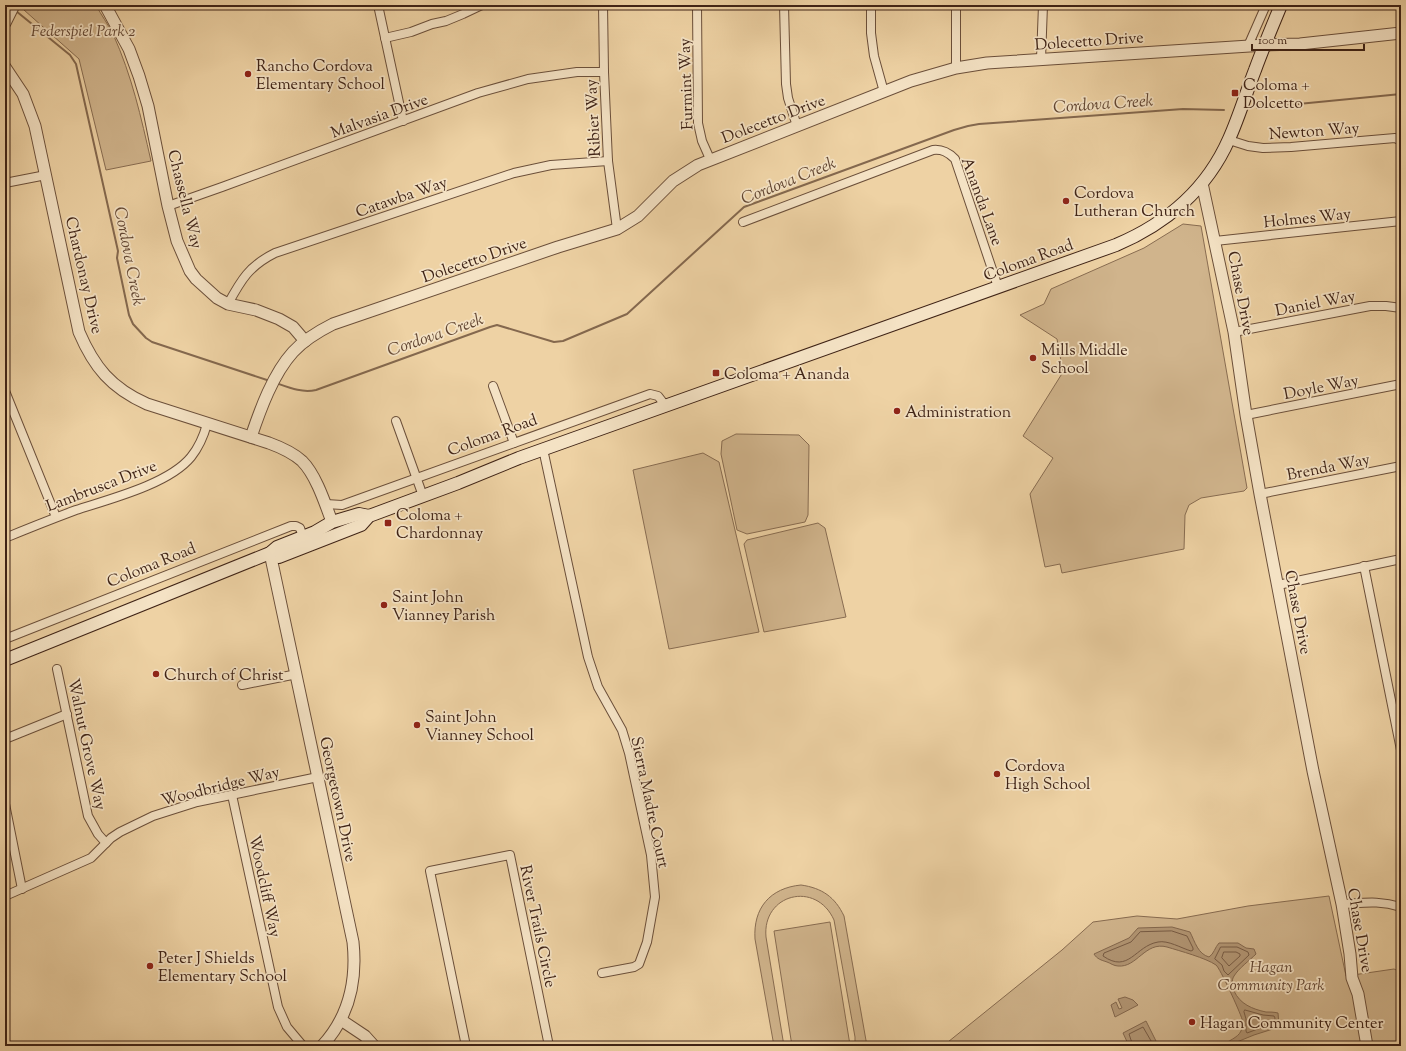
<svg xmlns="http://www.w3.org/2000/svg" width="1406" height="1051" viewBox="0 0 1406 1051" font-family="'Sorts Mill Goudy',serif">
	<rect width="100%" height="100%" fill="#eed2a4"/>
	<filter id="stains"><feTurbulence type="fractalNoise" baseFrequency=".005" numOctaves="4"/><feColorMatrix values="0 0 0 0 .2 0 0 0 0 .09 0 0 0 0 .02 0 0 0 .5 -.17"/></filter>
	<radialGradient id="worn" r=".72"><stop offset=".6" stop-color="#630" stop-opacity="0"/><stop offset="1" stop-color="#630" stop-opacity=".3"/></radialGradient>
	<g fill="#d0b48c" stroke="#886c51">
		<path d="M26,5H96C101,15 108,24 113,34C132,76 141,117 151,161L106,170L79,59L24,10Z"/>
		<polygon points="1183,224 1201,226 1247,488 1244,491 1201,498 1189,505 1185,515 1184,549 1062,573 1060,564 1045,567 1030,494 1053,458 1023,436 1063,372 1057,339 1020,315 1044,304 1051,289 1144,248"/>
		<polygon points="736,434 799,435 809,445 808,515 805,522 747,534 737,530 721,454 722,441"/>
		<polygon points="703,453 719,462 759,632 669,649 633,470"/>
		<polygon points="818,523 825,528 846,617 764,632 744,544 747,540"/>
		<path d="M801,885C822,888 835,897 844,916L867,1046H855V1037L834,920C816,880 762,894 766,937L784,1046H774L755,939C753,908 770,888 801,885Z"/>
		<polygon points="1329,896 1346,976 1394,969 1401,972 1401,1046 943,1046 1062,950 1093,922 1137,916 1177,919 1248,906"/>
		<polygon points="830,922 850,1045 792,1046 774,931"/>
	</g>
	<g fill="#b29674" stroke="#84684e">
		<path d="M1172,927L1190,932C1195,942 1198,954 1209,957C1214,954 1215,947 1219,943H1238L1246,948L1254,949L1256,954C1249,961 1239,968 1234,976C1231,981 1232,986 1234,991C1240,1004 1252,1009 1266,1012C1270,1012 1274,1012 1278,1013L1279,1025L1276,1028L1254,1035L1227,1046H1222C1227,1041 1238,1038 1241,1031C1243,1028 1243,1023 1242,1019C1240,1012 1220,968 1216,965C1206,958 1180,951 1167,947C1145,941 1137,968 1118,966C1114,966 1110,963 1107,962C1101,960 1097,959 1094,954L1129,938L1138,928Z"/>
		<polygon points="1125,997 1133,1000 1138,1005 1115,1017 1111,1005 1116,1002 1119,1009 1122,1008 1118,999"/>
		<polygon points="1146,1021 1158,1045 1129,1046 1123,1033"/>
	</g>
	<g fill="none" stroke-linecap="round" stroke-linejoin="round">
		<g stroke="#785c45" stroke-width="1">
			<path d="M1172,931L1187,936L1193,948V950L1191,951C1181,948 1168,940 1158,942C1135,946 1129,974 1103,956L1104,953L1131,942L1140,932Z"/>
			<polygon points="1221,947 1237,947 1248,952 1249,955 1228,975 1224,971 1222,965 1215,959"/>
			<polygon points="1224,952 1236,952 1240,954 1240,956 1229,966 1222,958"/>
			<polygon points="1245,1010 1263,1015 1274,1016 1275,1018 1274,1023 1247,1033 1246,1031 1246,1019 1244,1012"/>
			<polyline points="1133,1046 1129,1034 1143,1027 1154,1046"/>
		</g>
		<g stroke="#84684e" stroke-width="2">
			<polyline points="16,11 70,55 76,64 118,251 117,258 129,315 133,324 146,338 152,342 270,381"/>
			<polyline points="1257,108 1401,94"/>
			<path d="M276,383C290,388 302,393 316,390L490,327L497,325L554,342L563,341L627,314L744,207L954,130L968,126L979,124L1183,109L1224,110"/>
		</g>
		<defs>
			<g id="minor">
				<polyline points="378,5 403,121"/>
				<polyline points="603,5 604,72 608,161 617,229"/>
				<polyline points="697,5 698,123 702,141 710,159"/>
				<polyline points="784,5 786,84 788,98 797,126"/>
				<polyline points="871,5 871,33 874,56 884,92"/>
				<polyline points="385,38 411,32 432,24 446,21 463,14 482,5"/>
				<polyline points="1248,46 1266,5"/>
				<polyline points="1041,59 1043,5"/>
				<polyline points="956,68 956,5"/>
				<polyline points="1229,140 1248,146 1263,148 1291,147 1395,138 1401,141"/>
				<polyline points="5,183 46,175"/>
				<polyline points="168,206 222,187 478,93 528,79 577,72 604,72"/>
				<path d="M743,222L933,150C942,149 948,152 955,159L998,287"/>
				<polyline points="1215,241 1401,221"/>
				<path d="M228,304C241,280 249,266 275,253L514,173L551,165L608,161"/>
				<polyline points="1234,332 1370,306 1386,306 1401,308"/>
				<polyline points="493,386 514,443"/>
				<polyline points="5,391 56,517"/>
				<polyline points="1246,415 1401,384"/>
				<polyline points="396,421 423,496"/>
				<polyline points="543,449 588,657 598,687 622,730 629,753 651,855 655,897 647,942 639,964 634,967 602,973"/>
				<polyline points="1260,494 1401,466"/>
				<polyline points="326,504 342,505 650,394 658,396 665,405"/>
				<path d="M5,538C29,528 52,519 76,510C110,499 169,484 191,457C199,447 204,435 207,424"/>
				<polyline points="1364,566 1401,750"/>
				<polyline points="1278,585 1401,559"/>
				<polyline points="5,639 291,526 296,526 300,528 303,537"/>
				<polyline points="57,669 88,816 98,834 106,843"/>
				<polyline points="242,685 297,674"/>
				<polyline points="5,739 67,714"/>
				<polyline points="232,795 278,1007 287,1027 303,1046"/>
				<polyline points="5,804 22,889"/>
				<polyline points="5,896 91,858 111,838 120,832 153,816 197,802 318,777"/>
				<path d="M1342,904C1364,903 1378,900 1401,907"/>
				<polyline points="5,1040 6,1046"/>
				<polyline points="466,1046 430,871 510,855 549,1046"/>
			</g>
			<g id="tertiary">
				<polyline points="105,5 129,49 139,76 148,106 168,206 177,241 190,271 196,279 217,298 228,304 256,310 279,319 293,327 305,341"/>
				<polyline points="5,23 14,5"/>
				<path d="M5,67L23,94L35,126L79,332C94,367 111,388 147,404L269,443C280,447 292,452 302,461C316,475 325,503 332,522"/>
				<polyline points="1202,183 1234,332 1246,415 1260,494 1313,771 1342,904 1350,954 1352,978 1358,994 1367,1046"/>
				<path d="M251,437C260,410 273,374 293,352C304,340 319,331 333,324L558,247L617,229L638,216L673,181L698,165L911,81L956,68L987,63L1265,45L1300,44L1401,33"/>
				<path d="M270,553L353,942C357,980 349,1017 322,1046"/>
				<polyline points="341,1020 365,1036 374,1046"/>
			</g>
			<g id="secondary">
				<path d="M270,553L279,557L361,525L369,516L458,483L519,458L1116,245C1166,224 1207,189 1229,139C1239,117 1246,93 1255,70C1263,48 1272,27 1281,5"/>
				<polyline points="5,660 270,553 277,547 315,532 332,522 359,514 369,516"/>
			</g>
		</defs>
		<use href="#minor" stroke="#6b4f3a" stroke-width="10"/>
		<use href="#tertiary" stroke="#6b4f3a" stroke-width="13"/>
		<use href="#secondary" stroke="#3f2316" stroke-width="14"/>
		<use href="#minor" stroke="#f4e2c4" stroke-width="8"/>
		<use href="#tertiary" stroke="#f4e2c4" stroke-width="11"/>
		<use href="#secondary" stroke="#f4e2c4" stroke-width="12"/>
	</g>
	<g fill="#8f2418" stroke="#f4e2c4" stroke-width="1.5">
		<circle cx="248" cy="74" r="4"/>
		<rect x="1231" y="89" width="8" height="8" rx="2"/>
		<circle cx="1066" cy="201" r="4"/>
		<circle cx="1033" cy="358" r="4"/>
		<rect x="712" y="369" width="8" height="8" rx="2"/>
		<circle cx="897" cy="411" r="4"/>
		<rect x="384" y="519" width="8" height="8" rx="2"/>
		<circle cx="384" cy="605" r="4"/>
		<circle cx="156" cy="674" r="4"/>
		<circle cx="417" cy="725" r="4"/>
		<circle cx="997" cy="774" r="4"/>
		<circle cx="150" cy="966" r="4"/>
		<circle cx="1192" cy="1022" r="4"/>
	</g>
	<g text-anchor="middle" stroke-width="3.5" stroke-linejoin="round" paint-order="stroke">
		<g font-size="16" font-style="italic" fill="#634734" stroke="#f4e2c4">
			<text x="83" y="36">Federspiel Park 2</text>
			<text x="1271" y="972">Hagan<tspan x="1271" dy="18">Community Park</tspan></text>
		</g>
		<g font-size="16" fill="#3f2316" stroke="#f4e2c4">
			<text transform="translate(1089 40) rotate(-4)" y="6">Dolecetto Drive</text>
			<text transform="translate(685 84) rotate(-92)" y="6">Furmint Way</text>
			<text transform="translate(379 115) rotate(-20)" y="6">Malvasia Drive</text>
			<text transform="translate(592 118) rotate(-93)" y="6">Ribier Way</text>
			<text transform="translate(773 118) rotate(-21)" y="6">Dolecetto Drive</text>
			<text transform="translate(1314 130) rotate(-4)" y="6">Newton Way</text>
			<text transform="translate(401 196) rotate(-19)" y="6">Catawba Way</text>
			<text transform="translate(186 199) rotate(76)" y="6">Chassella Way</text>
			<text transform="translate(983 201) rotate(70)" y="6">Ananda Lane</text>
			<text transform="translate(1307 217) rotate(-6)" y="6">Holmes Way</text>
			<text transform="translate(474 259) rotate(-19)" y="6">Dolecetto Drive</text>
			<text transform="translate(1028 259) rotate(-20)" y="6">Coloma Road</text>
			<text transform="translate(85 275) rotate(77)" y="6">Chardonay Drive</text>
			<text transform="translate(1242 293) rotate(79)" y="6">Chase Drive</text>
			<text transform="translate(1315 302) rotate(-11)" y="6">Daniel Way</text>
			<text transform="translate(1321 386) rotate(-11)" y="6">Doyle Way</text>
			<text transform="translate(492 434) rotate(-20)" y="6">Coloma Road</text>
			<text transform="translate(1328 466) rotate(-11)" y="6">Brenda Way</text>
			<text transform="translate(101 485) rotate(-21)" y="6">Lambrusca Drive</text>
			<text transform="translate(151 564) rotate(-22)" y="6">Coloma Road</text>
			<text transform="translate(1299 612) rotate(79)" y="6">Chase Drive</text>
			<text transform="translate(88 744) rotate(78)" y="6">Walnut Grove Way</text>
			<text transform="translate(220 785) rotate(-14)" y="6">Woodbridge Way</text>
			<text transform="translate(339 799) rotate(78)" y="6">Georgetown Drive</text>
			<text transform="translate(651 802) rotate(78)" y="6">Sierra Madre Court</text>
			<text transform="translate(266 886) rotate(78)" y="6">Woodcliff Way</text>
			<text transform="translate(539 926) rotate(78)" y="6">River Trails Circle</text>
			<text transform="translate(1361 930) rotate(80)" y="6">Chase Drive</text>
		</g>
		<g font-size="16" fill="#3f2316" stroke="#f4e2c4" text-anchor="start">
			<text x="256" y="71">Rancho Cordova<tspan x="256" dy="18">Elementary School</tspan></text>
			<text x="1243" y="90">Coloma +<tspan x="1243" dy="18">Dolcetto</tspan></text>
			<text x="1074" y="198">Cordova<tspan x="1074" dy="18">Lutheran Church</tspan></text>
			<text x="1041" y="355">Mills Middle<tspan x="1041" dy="18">School</tspan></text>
			<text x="724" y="379">Coloma + Ananda</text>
			<text x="905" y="417">Administration</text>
			<text x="396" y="520">Coloma +<tspan x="396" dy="18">Chardonnay</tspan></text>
			<text x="392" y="602">Saint John<tspan x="392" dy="18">Vianney Parish</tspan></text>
			<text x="164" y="680">Church of Christ</text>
			<text x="425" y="722">Saint John<tspan x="425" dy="18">Vianney School</tspan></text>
			<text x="1005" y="771">Cordova<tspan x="1005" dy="18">High School</tspan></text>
			<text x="158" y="963">Peter J Shields<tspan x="158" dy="18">Elementary School</tspan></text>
			<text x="1200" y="1028">Hagan Community Center</text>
		</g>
		<g font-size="17" font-style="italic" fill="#624632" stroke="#f4e2c4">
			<text transform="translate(1103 103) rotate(-4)" y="6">Cordova Creek</text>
			<text transform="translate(788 180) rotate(-22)" y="6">Cordova Creek</text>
			<text transform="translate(130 256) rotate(79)" y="6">Cordova Creek</text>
			<text transform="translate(435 334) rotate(-19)" y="6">Cordova Creek</text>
		</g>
	</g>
	<rect width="1406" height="1051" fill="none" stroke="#eed2a4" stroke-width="20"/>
	<rect x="6" y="6" width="1394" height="1039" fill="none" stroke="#3f2316" stroke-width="2"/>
	<rect x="10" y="10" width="1386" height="1031" fill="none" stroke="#3f2316"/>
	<path d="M1252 44v6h112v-6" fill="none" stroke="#3f2316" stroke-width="2"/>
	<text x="1258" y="44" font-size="12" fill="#3f2316" stroke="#f4e2c4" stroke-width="3" paint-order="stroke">100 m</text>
	<rect width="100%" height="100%" filter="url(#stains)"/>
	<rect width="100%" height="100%" fill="url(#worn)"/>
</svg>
